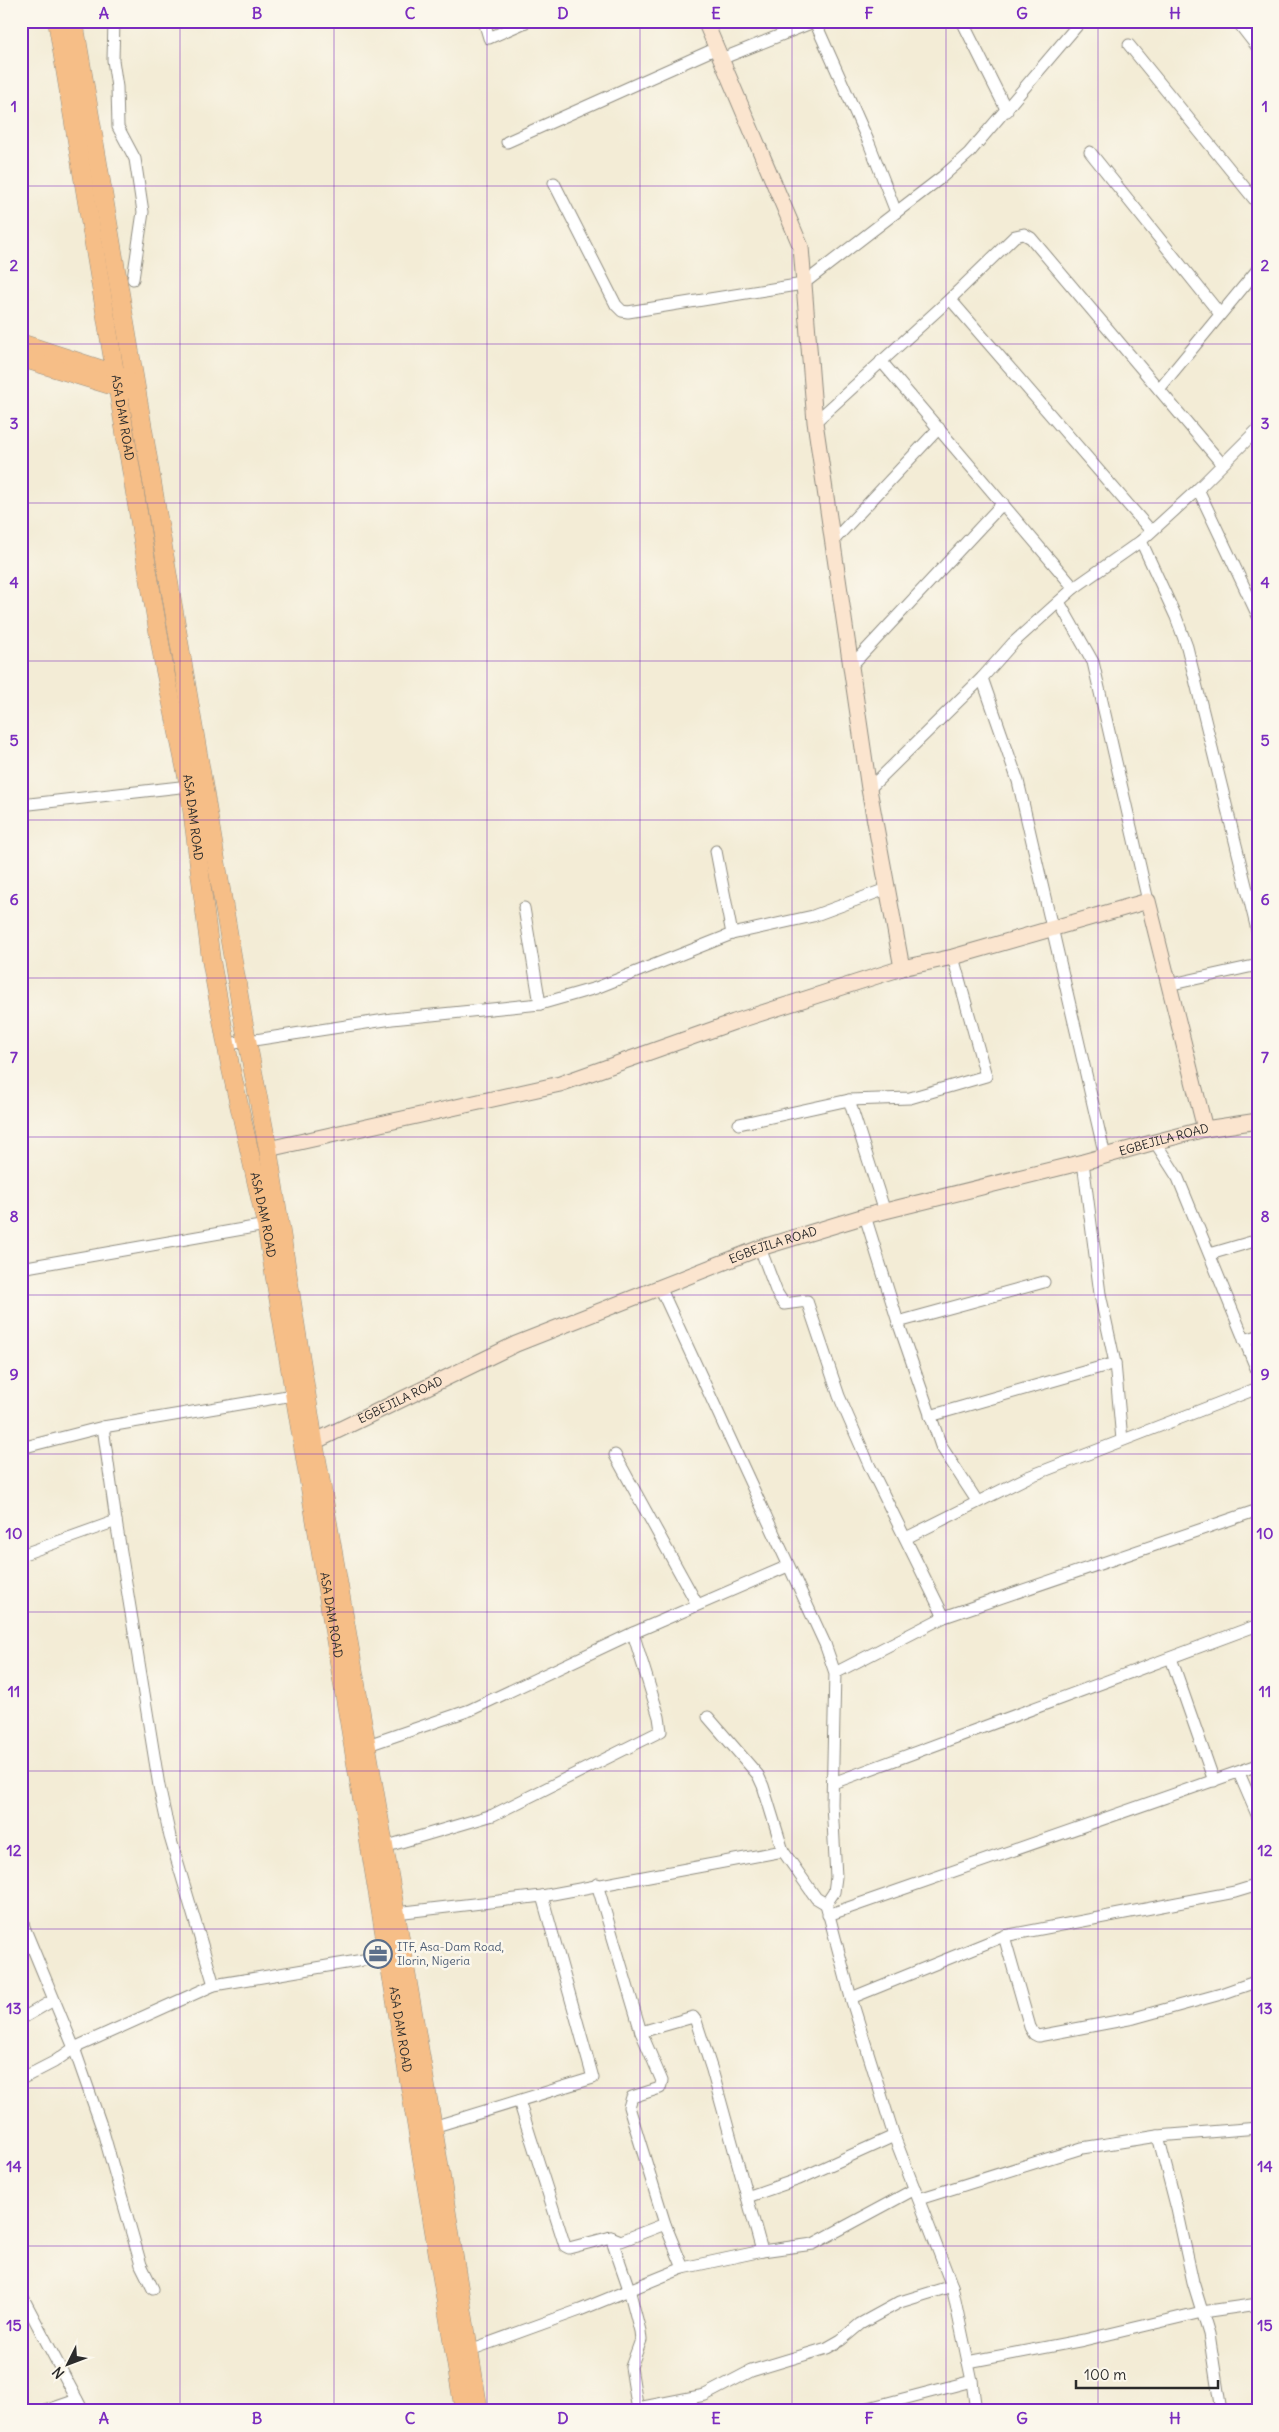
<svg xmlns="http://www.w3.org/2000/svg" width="1279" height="2432" viewBox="0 0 1279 2432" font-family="Delius,sans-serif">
	<rect width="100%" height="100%" fill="#fbf7ec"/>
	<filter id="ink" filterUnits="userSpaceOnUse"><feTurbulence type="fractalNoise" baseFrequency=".02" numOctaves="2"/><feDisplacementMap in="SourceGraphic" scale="10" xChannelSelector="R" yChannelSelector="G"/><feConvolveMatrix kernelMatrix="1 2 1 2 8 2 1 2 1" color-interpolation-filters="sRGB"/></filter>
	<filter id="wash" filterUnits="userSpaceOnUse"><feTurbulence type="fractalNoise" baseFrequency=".0096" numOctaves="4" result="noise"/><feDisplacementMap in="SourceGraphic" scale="20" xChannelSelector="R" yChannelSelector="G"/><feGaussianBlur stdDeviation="1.12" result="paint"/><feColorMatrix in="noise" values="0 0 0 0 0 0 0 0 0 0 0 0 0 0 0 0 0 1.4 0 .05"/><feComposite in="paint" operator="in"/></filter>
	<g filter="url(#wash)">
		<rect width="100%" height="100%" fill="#f3ecd6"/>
	</g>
	<g filter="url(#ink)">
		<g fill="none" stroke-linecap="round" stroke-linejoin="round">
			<defs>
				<g id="street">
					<polyline points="114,21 113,60 117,87 118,127 135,159 143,212 133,279"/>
					<polyline points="484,21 489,38 528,21"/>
					<polyline points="962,21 1007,111"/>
					<polyline points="1237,21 1258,48"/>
					<polyline points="815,22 869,143 896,212"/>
					<polyline points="1129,45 1258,204"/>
					<polyline points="721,59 816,21"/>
					<polyline points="507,142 717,48"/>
					<polyline points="1090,152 1220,314"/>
					<polyline points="554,183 616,305 622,311 628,312 803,284 942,177 969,153 1081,21"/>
					<polyline points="950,299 1151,531"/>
					<polyline points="881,361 1074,588"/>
					<polyline points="1159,389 1258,269"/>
					<polyline points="815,422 950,299 1015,236 1024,234 1031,238 1222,464"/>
					<polyline points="1198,489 1258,616"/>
					<polyline points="833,541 939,428"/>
					<polyline points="1141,541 1176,617 1187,647 1258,934"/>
					<polyline points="1059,602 1093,662 1148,901"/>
					<polyline points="851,666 1003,503"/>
					<polyline points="982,678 1018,781 1105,1156"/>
					<polyline points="869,789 982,678 1013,643 1074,588 1141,541 1198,489 1258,429"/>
					<polyline points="21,805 189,786"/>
					<polyline points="716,851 732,934"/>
					<polyline points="524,908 540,1004"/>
					<polyline points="1168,985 1258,965"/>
					<polyline points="228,1044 392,1019 540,1004 596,988 732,934 813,916 886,889"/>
					<polyline points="849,1100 885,1212"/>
					<polyline points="739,1124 849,1100 910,1098 986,1076 953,957"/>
					<polyline points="1155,1142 1178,1178 1258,1373"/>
					<polyline points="865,1216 898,1322 941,1446 977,1501"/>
					<polyline points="760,1248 777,1293 784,1304 807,1301 839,1396 870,1467 944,1617"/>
					<polyline points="1210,1254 1258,1240"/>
					<polyline points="21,1268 266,1225"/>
					<polyline points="660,1287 825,1644 835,1673 832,1804 836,1877 834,1892 826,1904 851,1998 894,2136 952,2286 972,2381 976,2411"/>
					<polyline points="898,1322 1044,1282"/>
					<polyline points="1244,1340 1258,1336"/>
					<polyline points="1115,1363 1122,1440"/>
					<polyline points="930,1416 1115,1363 1100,1294 1083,1162"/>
					<polyline points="103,1427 116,1521 159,1786 170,1837 214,1985"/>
					<polyline points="21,1448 103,1427 293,1395"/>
					<polyline points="615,1455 697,1604"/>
					<polyline points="906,1538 1028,1477 1258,1388"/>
					<polyline points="21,1555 116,1521"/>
					<polyline points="1171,1658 1214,1781"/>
					<polyline points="835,1673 944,1617 1258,1510"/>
					<polyline points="708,1717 758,1775 763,1786 783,1851"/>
					<polyline points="368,1745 470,1710 633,1633 788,1566"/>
					<polyline points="1239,1773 1258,1817"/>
					<polyline points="833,1783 1258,1625"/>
					<polyline points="384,1847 493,1815 661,1731 659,1717 633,1633"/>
					<polyline points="597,1884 641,2032 662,2081 660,2088 632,2097 629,2107 665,2224 683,2268"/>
					<polyline points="21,1911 24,1927 74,2048 102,2128 141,2265 153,2289"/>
					<polyline points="396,1913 542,1896 783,1851 816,1898 826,1904"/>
					<polyline points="828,1915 1258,1765"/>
					<polyline points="1004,1936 1030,2027 1034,2034 1038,2036 1134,2018 1221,1994 1258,1981"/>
					<polyline points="851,1998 1004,1936 1235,1892 1258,1885"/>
					<polyline points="21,2019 52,2001"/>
					<polyline points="641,2032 693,2017 696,2021 712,2070 762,2251"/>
					<polyline points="21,2079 54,2062 74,2048 214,1985 387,1956"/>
					<polyline points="519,2101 565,2246 569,2248 611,2237 621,2241 665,2224"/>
					<polyline points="433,2127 593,2078 542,1896"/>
					<polyline points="1158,2136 1177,2209 1193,2282 1209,2334 1221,2411"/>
					<polyline points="747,2197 799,2179 894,2136"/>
					<polyline points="919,2199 1082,2148 1158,2136 1258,2128"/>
					<polyline points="611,2237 629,2289 640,2331 641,2340 631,2367 638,2411"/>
					<polyline points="21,2294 83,2411"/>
					<polyline points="470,2350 580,2310 683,2268 762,2251 813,2244 915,2189"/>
					<polyline points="968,2362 1084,2340 1202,2312 1258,2304"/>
					<polyline points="638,2408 705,2395 751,2371 827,2348 841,2340 860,2324 900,2302 952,2286"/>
					<polyline points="45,2411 77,2400"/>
					<polyline points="857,2411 972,2381"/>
				</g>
				<g id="secondary">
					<polyline points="705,21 801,247 815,422 869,789 902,968"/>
					<polyline points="268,1149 560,1084 734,1022 902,968 953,957 1148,901 1205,1129"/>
					<path id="s1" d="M314,1442L516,1344L760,1248L865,1216L1083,1162L1155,1142L1205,1129L1258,1121"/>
				</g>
				<g id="primary">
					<path id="s2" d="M57,21L144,548L164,666L189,786L211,960L230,1065L266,1225L464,2411"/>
					<polyline points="74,21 243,1019 268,1149 314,1442 433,2127 479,2411"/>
					<polyline points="21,343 125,377"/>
					<polyline points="21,358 126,390"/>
				</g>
			</defs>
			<use href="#street" stroke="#8f8c80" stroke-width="13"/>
			<use href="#secondary" stroke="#8f8c80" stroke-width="17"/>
			<use href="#primary" stroke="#8f8c80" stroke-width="19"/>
			<use href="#street" stroke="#fff" stroke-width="11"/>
			<use href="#secondary" stroke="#fbe5cf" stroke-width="15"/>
			<use href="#primary" stroke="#f6be87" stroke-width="18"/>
		</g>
	</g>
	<path fill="none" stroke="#7b2cbf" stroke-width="1" stroke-opacity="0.55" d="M180,21V2411M334,21V2411M487,21V2411M640,21V2411M792,21V2411M946,21V2411M1098,21V2411M21,186H1258M21,344H1258M21,503H1258M21,661H1258M21,820H1258M21,978H1258M21,1137H1258M21,1295H1258M21,1454H1258M21,1612H1258M21,1771H1258M21,1929H1258M21,2088H1258M21,2246H1258"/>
	<defs>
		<symbol id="office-ring" viewBox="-11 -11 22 22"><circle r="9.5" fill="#fbf7ec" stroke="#5c6f8a" stroke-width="1.5"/><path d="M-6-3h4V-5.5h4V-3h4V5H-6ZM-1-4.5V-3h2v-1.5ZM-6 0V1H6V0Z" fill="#5c6f8a"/></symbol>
	</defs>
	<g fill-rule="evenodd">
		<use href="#office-ring" x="362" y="1938" width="32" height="32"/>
	</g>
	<g text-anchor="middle" stroke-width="5" stroke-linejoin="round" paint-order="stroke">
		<g font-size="12" fill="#2b2b2b" stroke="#fbf7ec">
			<text dy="4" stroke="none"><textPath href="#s2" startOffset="402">ASA DAM ROAD</textPath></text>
			<text dy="4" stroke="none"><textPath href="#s2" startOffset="808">ASA DAM ROAD</textPath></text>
			<text dy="4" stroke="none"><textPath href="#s1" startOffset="905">EGBEJILA ROAD</textPath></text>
			<text dy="4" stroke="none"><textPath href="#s2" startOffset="1212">ASA DAM ROAD</textPath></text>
			<text dy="4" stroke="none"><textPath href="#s1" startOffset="500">EGBEJILA ROAD</textPath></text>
			<text dy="4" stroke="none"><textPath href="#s1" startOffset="96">EGBEJILA ROAD</textPath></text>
			<text dy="4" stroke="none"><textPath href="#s2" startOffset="1618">ASA DAM ROAD</textPath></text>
			<text dy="4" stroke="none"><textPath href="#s2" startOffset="2038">ASA DAM ROAD</textPath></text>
		</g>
		<g font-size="12" fill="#4e5e75" stroke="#fbf7ec" text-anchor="start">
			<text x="397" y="1951">ITF, Asa-Dam Road,<tspan x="397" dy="14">Ilorin, Nigeria</tspan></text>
		</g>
	</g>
	<rect width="1279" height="2432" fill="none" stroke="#fbf7ec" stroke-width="55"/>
	<g transform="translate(68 2364) rotate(228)" stroke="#fbf7ec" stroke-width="4" paint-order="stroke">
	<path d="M0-4L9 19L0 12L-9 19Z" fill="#2b2b2b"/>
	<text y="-8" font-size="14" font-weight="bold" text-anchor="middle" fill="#2b2b2b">N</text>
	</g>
	<path d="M1076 2380v8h142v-8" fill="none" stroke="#2b2b2b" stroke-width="2.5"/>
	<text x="1084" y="2380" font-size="15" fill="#2b2b2b" stroke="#fbf7ec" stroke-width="4" paint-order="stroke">100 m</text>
	<rect x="28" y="28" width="1224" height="2376" fill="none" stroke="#7b2cbf" stroke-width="2"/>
	<g font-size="16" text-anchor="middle" font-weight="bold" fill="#7b2cbf">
		<text x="104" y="19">A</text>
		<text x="257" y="19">B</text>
		<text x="410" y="19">C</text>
		<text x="563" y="19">D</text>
		<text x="716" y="19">E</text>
		<text x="869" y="19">F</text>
		<text x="1022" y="19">G</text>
		<text x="1175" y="19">H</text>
		<text x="14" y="112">1</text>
		<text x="1265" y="112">1</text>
		<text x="14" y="271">2</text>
		<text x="1265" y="271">2</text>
		<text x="14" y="429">3</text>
		<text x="1265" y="429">3</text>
		<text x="14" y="588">4</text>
		<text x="1265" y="588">4</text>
		<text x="14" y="746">5</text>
		<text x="1265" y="746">5</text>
		<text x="14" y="905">6</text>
		<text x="1265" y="905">6</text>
		<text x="14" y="1063">7</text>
		<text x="1265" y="1063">7</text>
		<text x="14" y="1222">8</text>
		<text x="1265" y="1222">8</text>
		<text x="14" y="1380">9</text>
		<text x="1265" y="1380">9</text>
		<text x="14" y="1539">10</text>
		<text x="1265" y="1539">10</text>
		<text x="14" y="1697">11</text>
		<text x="1265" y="1697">11</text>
		<text x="14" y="1856">12</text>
		<text x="1265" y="1856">12</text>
		<text x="14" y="2014">13</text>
		<text x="1265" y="2014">13</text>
		<text x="14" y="2172">14</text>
		<text x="1265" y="2172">14</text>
		<text x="14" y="2331">15</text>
		<text x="1265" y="2331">15</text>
		<text x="104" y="2424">A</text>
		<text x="257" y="2424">B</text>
		<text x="410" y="2424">C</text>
		<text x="563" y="2424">D</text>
		<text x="716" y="2424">E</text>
		<text x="869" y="2424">F</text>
		<text x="1022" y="2424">G</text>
		<text x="1175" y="2424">H</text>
	</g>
</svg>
